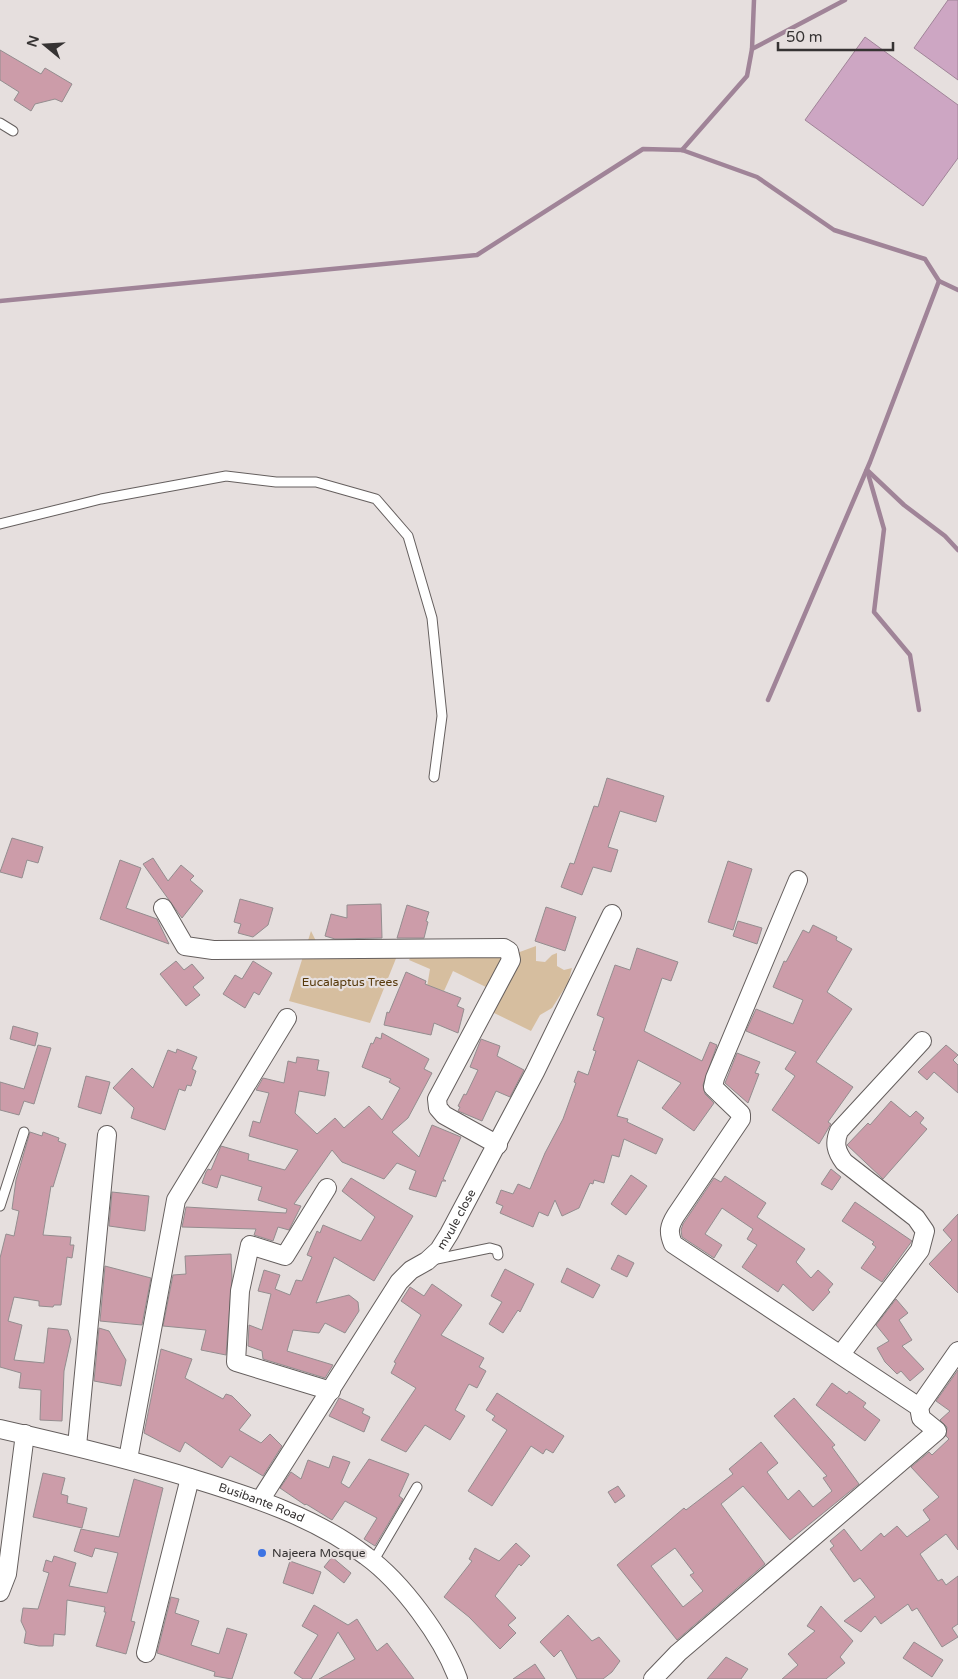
<svg xmlns="http://www.w3.org/2000/svg" width="958" height="1679" viewBox="0 0 958 1679" font-family="'Varela Round',sans-serif">
	<rect width="100%" height="100%" fill="#e6dfde"/>
	<g fill="#d6be9f">
		<polygon points="311,931 316,941 399,951 370,1023 289,1001"/>
		<polygon points="536,946 536,961 545,962 552,955 557,953 557,966 564,970 572,968 568,983 552,1008 540,1015 531,1031 488,1010 517,953"/>
		<polygon points="505,956 488,988 453,971 444,991 427,987 430,969 409,960 411,957"/>
	</g>
	<g fill="#cda6c3" stroke="#a08498">
		<polygon points="948,0 958,0 958,80 914,48"/>
		<polygon points="865,37 958,105 958,158 923,206 805,120"/>
	</g>
	<g fill="none" stroke-linecap="round" stroke-linejoin="round">
		<g stroke="#a08498" stroke-width="4.5">
			<polyline points="752,49 754,0"/>
			<polyline points="682,150 747,76 752,49 845,0"/>
			<polyline points="0,301 477,255 643,149 682,150 757,177 834,230 925,259 939,281 958,290"/>
			<polyline points="867,470 884,529 874,612 910,655 919,710"/>
			<polyline points="867,470 904,505 945,536 958,550"/>
			<polyline points="768,700 870,462 939,281"/>
		</g>
	</g>
	<g fill="#cc9ca9" stroke="#948d8f" fill-rule="evenodd">
		<polygon points="0,50 41,74 45,68 72,84 62,102 55,99 35,104 31,111 14,100 19,92 0,80"/>
		<polygon points="607,778 664,796 656,822 620,811 608,847 618,850 611,872 593,867 582,895 561,887 570,863 574,864 594,806 598,807"/>
		<polygon points="12,838 43,847 38,863 27,860 22,878 0,872"/>
		<polygon points="153,858 168,881 181,865 194,876 190,880 203,891 182,918 143,864"/>
		<polygon points="120,860 141,868 126,908 157,919 169,944 100,919"/>
		<polygon points="728,861 752,869 733,930 708,922"/>
		<polygon points="240,899 273,908 268,925 253,937 238,933 241,924 234,922"/>
		<polygon points="381,904 382,938 335,939 325,936 331,914 347,918 347,905"/>
		<polygon points="407,905 429,912 426,921 428,922 424,938 397,938"/>
		<polygon points="546,907 576,917 565,951 535,941"/>
		<polygon points="738,921 762,928 757,944 733,936"/>
		<polygon points="813,925 837,937 836,940 852,949 827,992 852,1009 816,1062 853,1087 828,1122 831,1124 819,1144 772,1110 795,1076 785,1069 796,1052 746,1031 756,1009 793,1024 803,1000 773,987 784,961 786,962 803,930 809,933"/>
		<polygon points="637,948 678,962 671,981 662,978 644,1031 702,1061 710,1042 717,1045 703,1085 705,1094 714,1103 694,1131 662,1108 681,1083 638,1060 617,1116 628,1119 627,1122 663,1139 656,1154 624,1139 619,1157 612,1155 604,1183 594,1180 593,1184 590,1183 579,1208 562,1216 555,1200 548,1216 539,1212 533,1227 500,1213 503,1206 496,1203 501,1190 513,1194 518,1184 530,1189 545,1153 563,1119 576,1083 574,1082 578,1071 588,1075 596,1051 593,1050 604,1018 597,1015 615,965 630,970"/>
		<polygon points="176,961 184,970 192,964 204,978 193,987 200,995 186,1006 160,974"/>
		<polygon points="253,961 272,973 259,995 254,992 245,1008 223,994 235,975 242,979"/>
		<polygon points="406,972 426,981 425,984 461,998 457,1006 464,1009 458,1033 434,1023 431,1035 384,1025 387,1012 389,1013"/>
		<polygon points="13,1026 38,1033 35,1046 10,1039"/>
		<polygon points="382,1033 429,1059 424,1069 432,1073 408,1118 392,1132 419,1157 432,1125 461,1137 443,1179 446,1181 442,1181 436,1197 409,1189 416,1171 397,1163 384,1179 342,1162 332,1150 294,1204 301,1206 289,1230 278,1227 273,1241 254,1235 256,1229 182,1227 186,1207 286,1213 287,1209 258,1200 262,1187 221,1175 217,1188 202,1183 206,1172 208,1169 211,1170 221,1146 249,1154 248,1160 285,1170 298,1150 249,1136 253,1121 260,1123 269,1093 256,1090 263,1078 284,1083 288,1061 296,1063 297,1057 319,1060 317,1070 329,1072 325,1096 299,1091 295,1113 317,1134 335,1118 344,1128 369,1106 382,1120 400,1088 389,1082 391,1079 362,1067 371,1043 373,1044 376,1037 381,1039"/>
		<polygon points="481,1039 500,1046 497,1056 524,1070 510,1097 496,1091 482,1121 458,1111 460,1107 458,1106 464,1094 466,1095 478,1070 470,1067"/>
		<polygon points="38,1045 51,1048 34,1104 24,1101 19,1115 0,1110 0,1082 24,1089"/>
		<polygon points="946,1045 958,1055 953,1060 958,1065 958,1093 934,1072 927,1080 918,1072"/>
		<polygon points="177,1049 197,1057 192,1069 196,1071 191,1086 187,1085 185,1091 179,1089 165,1130 131,1118 134,1108 113,1088 132,1068 153,1088 168,1050 176,1053"/>
		<polygon points="737,1053 760,1062 755,1073 759,1074 748,1103 725,1083"/>
		<polygon points="86,1076 110,1082 101,1114 78,1107"/>
		<polygon points="891,1101 910,1117 916,1111 924,1118 920,1123 927,1129 883,1179 847,1145 868,1123 870,1125"/>
		<polygon points="30,1132 42,1136 43,1132 59,1138 58,1141 66,1144 53,1187 51,1186 43,1235 71,1237 70,1245 74,1245 72,1258 67,1257 61,1305 54,1305 53,1307 39,1306 39,1301 14,1297 8,1321 22,1325 14,1360 44,1363 48,1328 68,1330 71,1339 64,1371 62,1421 40,1420 41,1390 19,1388 21,1373 0,1367 0,1258 6,1234 14,1236 19,1211 12,1209 16,1180"/>
		<polygon points="831,1169 841,1177 832,1190 821,1184"/>
		<polygon points="631,1175 647,1186 626,1215 611,1204"/>
		<polygon points="725,1176 766,1203 757,1217 805,1249 796,1262 811,1278 818,1270 833,1284 828,1290 830,1292 813,1311 783,1284 778,1292 742,1267 757,1245 747,1239 753,1229 722,1208 705,1234 722,1245 714,1258 682,1237 681,1230 683,1224 714,1178 721,1182"/>
		<polygon points="351,1178 413,1216 374,1281 334,1257 316,1303 349,1295 358,1302 359,1311 345,1333 325,1323 319,1333 293,1330 287,1351 333,1365 325,1378 263,1359 262,1351 248,1346 249,1325 262,1330 271,1294 258,1291 264,1270 280,1275 275,1289 290,1295 296,1280 302,1281 312,1257 307,1255 317,1231 320,1233 323,1225 361,1241 375,1217 342,1191"/>
		<polygon points="112,1192 149,1196 145,1231 109,1226"/>
		<polygon points="855,1202 912,1241 882,1282 861,1268 876,1247 872,1244 874,1242 842,1221"/>
		<polygon points="958,1214 958,1293 929,1264 952,1240 943,1230"/>
		<polygon points="231,1254 232,1278 226,1355 201,1350 206,1330 163,1326 173,1275 186,1274 185,1256"/>
		<polygon points="618,1255 634,1263 627,1277 611,1269"/>
		<polygon points="105,1266 151,1278 142,1325 100,1321"/>
		<polygon points="567,1268 600,1285 593,1298 561,1282"/>
		<polygon points="505,1269 534,1284 520,1312 518,1310 503,1333 489,1324 502,1302 491,1296"/>
		<polygon points="432,1284 462,1305 441,1335 484,1358 479,1367 486,1371 477,1388 469,1384 455,1410 465,1416 450,1440 425,1425 406,1452 381,1440 416,1388 391,1373 396,1363 394,1362 421,1315 401,1301 410,1287 424,1296"/>
		<polygon points="896,1299 908,1313 899,1320 912,1340 902,1346 924,1369 910,1381 901,1371 897,1374 885,1362 877,1348 889,1341 876,1325"/>
		<polygon points="99,1328 109,1331 126,1360 121,1386 94,1381"/>
		<polygon points="161,1349 192,1359 185,1378 223,1399 226,1394 232,1396 251,1415 239,1430 261,1443 270,1434 282,1446 263,1476 230,1456 222,1468 185,1442 180,1452 144,1433"/>
		<polygon points="958,1370 958,1550 946,1534 920,1554 938,1581 942,1579 946,1585 958,1576 958,1624 952,1628 958,1637 942,1647 917,1608 912,1611 908,1604 881,1624 875,1616 861,1632 844,1621 875,1597 860,1578 854,1582 830,1549 834,1546 830,1541 844,1529 861,1551 881,1533 884,1537 897,1526 907,1537 930,1520 923,1510 939,1497 911,1467 929,1452 932,1455 949,1439 946,1436 947,1427 940,1420 950,1411 936,1401"/>
		<polygon points="832,1383 847,1394 849,1391 866,1403 863,1407 880,1420 865,1441 816,1405"/>
		<polygon points="497,1393 564,1436 553,1453 546,1449 543,1454 531,1446 492,1506 468,1491 507,1430 492,1420 495,1416 486,1410"/>
		<polygon points="339,1398 364,1409 362,1413 370,1417 364,1432 329,1416"/>
		<path d="M794,1398L835,1445L832,1447L859,1484L790,1540L743,1486L721,1504L765,1564L677,1640L617,1565L684,1508L686,1510L733,1474L729,1469L761,1442L778,1463L767,1472L788,1500L799,1490L813,1507L832,1491L823,1478L827,1476L774,1416ZM675,1548L694,1573L690,1575L703,1591L683,1607L651,1566Z"/>
		<polygon points="333,1456 350,1462 341,1483 349,1488 369,1459 409,1474 399,1496 403,1499 375,1546 364,1539 377,1518 345,1501 332,1520 306,1504 305,1505 280,1488 291,1472 301,1479 308,1460 329,1468"/>
		<polygon points="43,1473 65,1478 61,1494 68,1496 67,1503 87,1508 82,1528 33,1517"/>
		<polygon points="134,1479 163,1488 131,1621 135,1622 126,1654 96,1646 106,1612 104,1612 105,1607 67,1600 65,1635 54,1634 53,1646 39,1646 24,1643 26,1632 21,1621 23,1608 38,1609 49,1573 43,1571 46,1560 52,1562 54,1556 76,1563 69,1586 107,1593 118,1553 95,1548 92,1557 74,1551 81,1529 119,1537"/>
		<polygon points="618,1486 625,1496 615,1503 608,1492"/>
		<polygon points="516,1543 530,1556 521,1566 519,1564 495,1596 516,1618 508,1625 516,1633 500,1649 469,1617 444,1597 472,1561 469,1559 475,1548 499,1561"/>
		<polygon points="332,1557 351,1573 344,1583 324,1567"/>
		<polygon points="290,1561 321,1572 313,1594 283,1583"/>
		<polygon points="171,1597 179,1599 175,1613 199,1621 191,1645 219,1654 227,1628 247,1634 232,1679 214,1676 215,1672 157,1653"/>
		<polygon points="314,1605 348,1625 357,1619 377,1651 387,1643 414,1679 319,1679 355,1659 338,1632 311,1679 303,1679 294,1673 318,1635 302,1626"/>
		<polygon points="821,1606 853,1641 840,1657 845,1663 826,1679 782,1679 798,1665 788,1654 815,1631 807,1626"/>
		<polygon points="568,1615 592,1641 599,1637 620,1661 612,1672 603,1679 577,1679 561,1650 554,1657 540,1642"/>
		<polygon points="914,1642 943,1660 932,1677 903,1658"/>
		<polygon points="726,1657 748,1669 741,1679 707,1679"/>
		<polygon points="535,1664 545,1679 513,1679"/>
	</g>
	<g fill="none" stroke-linecap="round" stroke-linejoin="round">
		<defs>
			<g id="lane">
				<polyline points="0,123 13,131"/>
				<polyline points="0,524 101,499 226,476 276,482 316,482 376,499 408,536 432,618 442,716 434,777"/>
				<polyline points="0,1206 24,1132"/>
				<polyline points="432,1260 490,1248 497,1250 498,1255"/>
				<polyline points="367,1556 377,1555 417,1487"/>
			</g>
			<g id="street">
				<polyline points="163,908 185,946 213,950 504,948 509,951 511,960 437,1099 438,1108 444,1115 498,1145"/>
				<polyline points="327,1188 285,1256 250,1245 240,1291 236,1362 331,1391"/>
				<path d="M841,1354L920,1250L925,1231L916,1218L844,1162C836,1151 834,1143 839,1131L922,1041"/>
				<polyline points="919,1407 958,1351"/>
				<path id="s1" d="M0,1429C66,1444 130,1459 194,1479C253,1497 317,1518 366,1556C402,1582 443,1638 458,1679"/>
				<polyline points="77,1446 107,1135"/>
				<polyline points="128,1459 176,1200 287,1018"/>
				<path id="s2" d="M261,1499L399,1282L411,1270L427,1261L439,1250L449,1234L535,1072L612,914"/>
				<polyline points="0,1592 7,1574 25,1434"/>
				<polyline points="146,1653 190,1478"/>
				<path d="M653,1679L678,1653L937,1431L921,1418L919,1407L673,1244C668,1232 669,1226 676,1215L741,1119V1114L713,1087L715,1078L798,880"/>
			</g>
		</defs>
		<use href="#lane" stroke="#655f5e" stroke-width="11"/>
		<use href="#street" stroke="#655f5e" stroke-width="20"/>
		<use href="#lane" stroke="#fff" stroke-width="9"/>
		<use href="#street" stroke="#fff" stroke-width="18"/>
	</g>
	<circle fill="#3d73e3" stroke="#e6dfde" stroke-width="2" cx="262" cy="1553" r="5"/>
	<g text-anchor="middle" stroke-width="4.5" stroke-linejoin="round" paint-order="stroke">
		<g font-size="12" fill="#56390b" stroke="#e6dfde">
			<text x="350" y="986">Eucalaptus Trees</text>
		</g>
		<g font-size="12" fill="#363333" stroke="#e6dfde">
			<text dy="4" stroke="none"><textPath href="#s2" startOffset="344">mvule close</textPath></text>
			<text dy="4" stroke="none"><textPath href="#s1" startOffset="272">Busibante Road</textPath></text>
		</g>
		<g font-size="12" fill="#363333" stroke="#e6dfde" text-anchor="start">
			<text x="272" y="1557">Najeera Mosque</text>
		</g>
	</g>
	<g transform="translate(45 45) rotate(288)" stroke="#e6dfde" stroke-width="4" paint-order="stroke">
	<path d="M0-4L9 19L0 12L-9 19Z" fill="#363333"/>
	<text y="-8" font-size="14" font-weight="bold" text-anchor="middle" fill="#363333">N</text>
	</g>
	<path d="M778 42v8h115v-8" fill="none" stroke="#363333" stroke-width="2.5"/>
	<text x="786" y="42" font-size="15" fill="#363333" stroke="#e6dfde" stroke-width="4" paint-order="stroke">50 m</text>
</svg>
